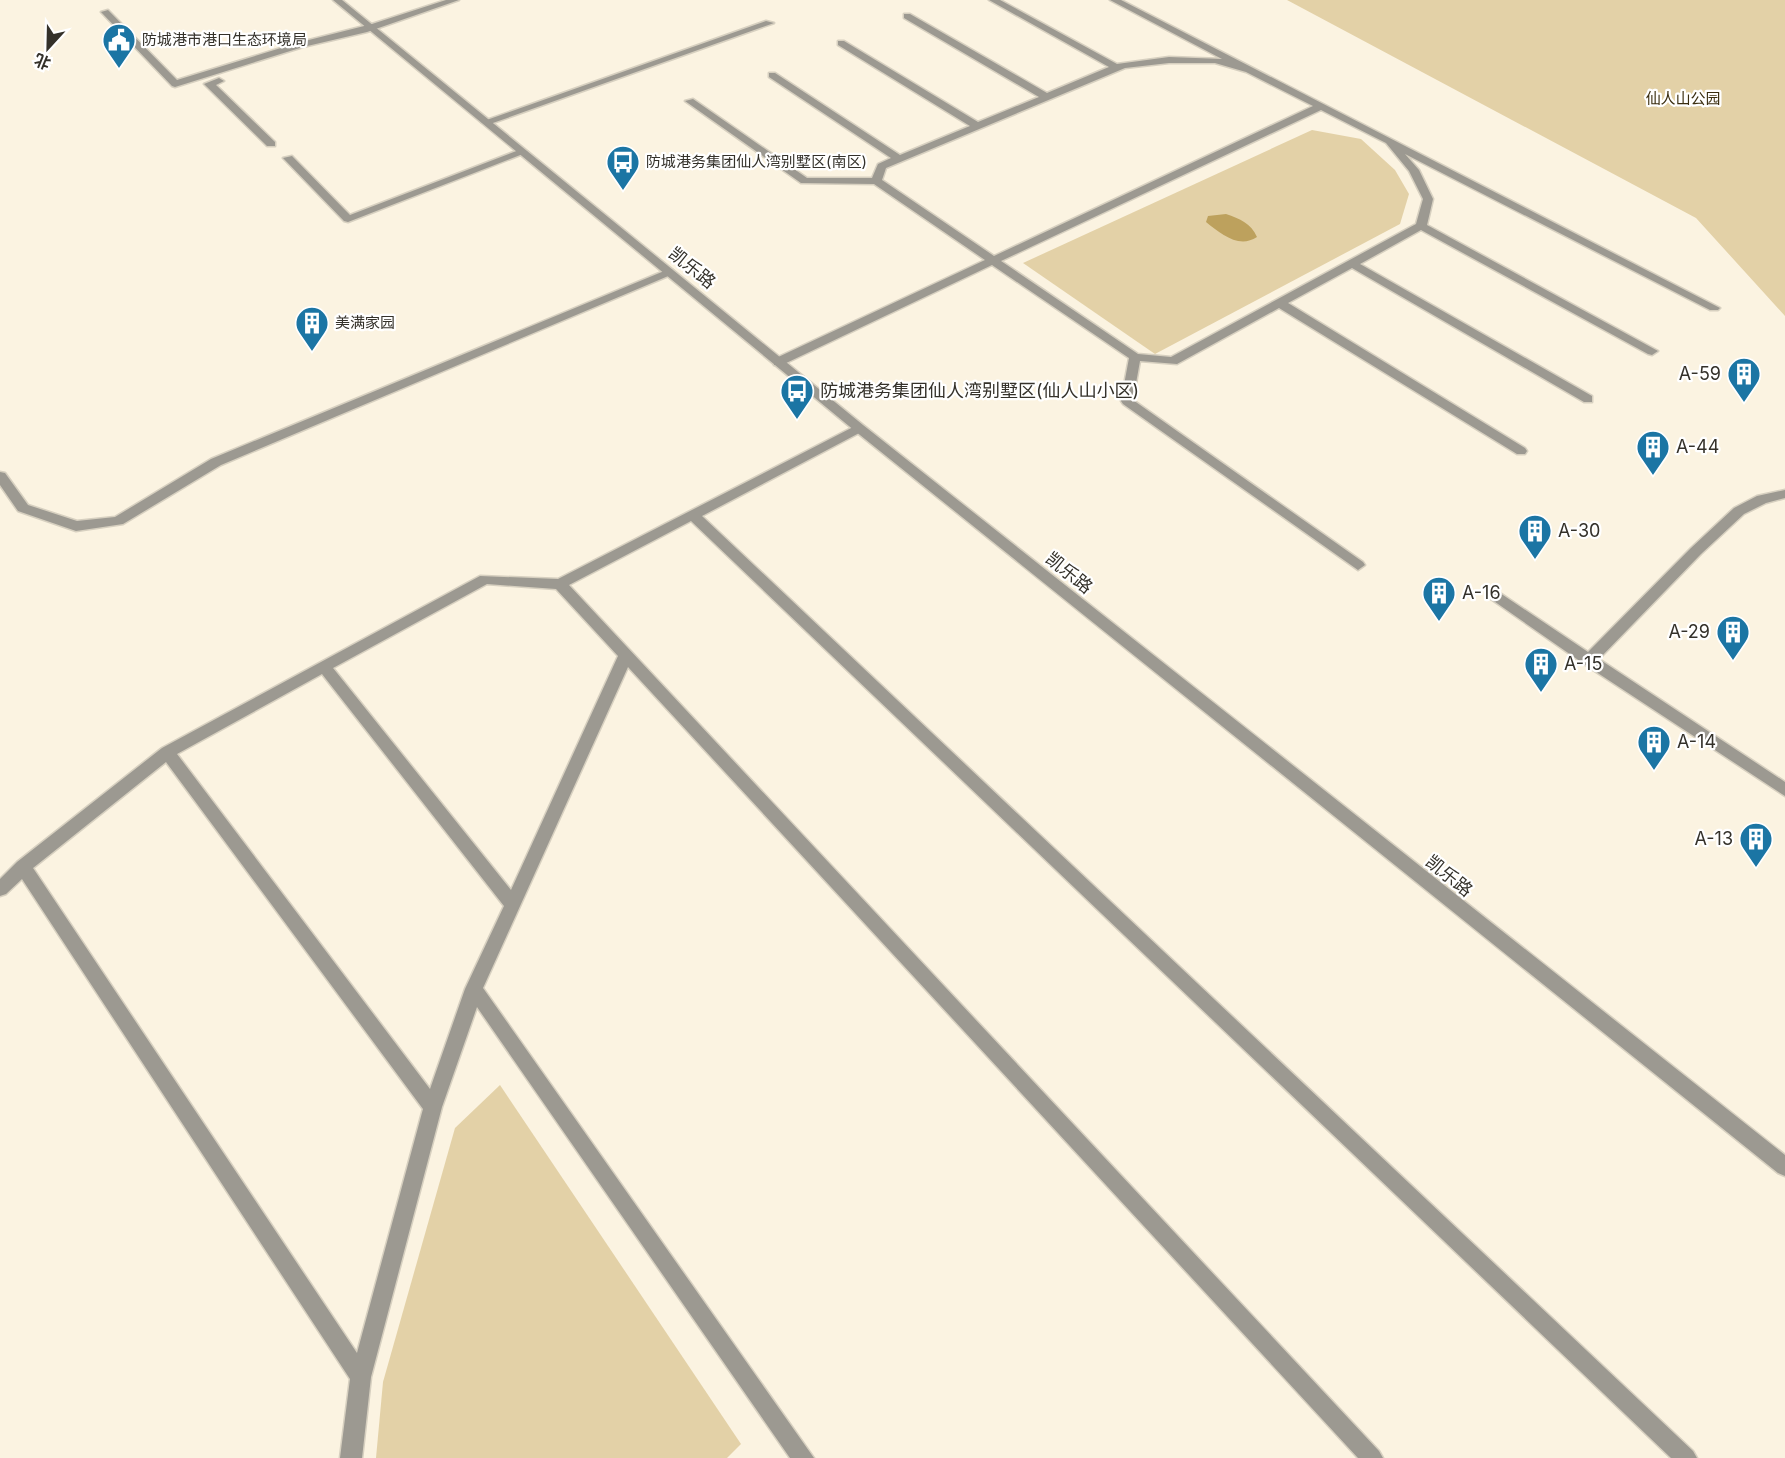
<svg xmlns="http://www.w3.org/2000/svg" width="1785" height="1458" viewBox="0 0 1785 1458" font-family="Inter,'Noto Sans SC',sans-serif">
	<rect width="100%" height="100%" fill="#fbf3e1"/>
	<g fill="#e3d1a7">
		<polygon points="1287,0 1785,0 1785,316 1696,218"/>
		<polygon points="1312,130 1361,139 1395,170 1409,194 1400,224 1155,354 1023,263"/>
		<polygon points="500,1085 741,1444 727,1458 376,1458 383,1382 455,1128"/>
	</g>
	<path fill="#bda15d" d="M1226,214C1240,219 1251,223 1257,237C1239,249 1221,234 1206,222L1208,216Z"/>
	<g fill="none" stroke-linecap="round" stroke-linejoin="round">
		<defs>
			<g id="service">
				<polygon points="446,0 459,0 367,32 303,47 175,87 172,86 101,12 108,10 177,80 297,43 372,24"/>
				<path d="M989,0H1000L1117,64L1169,57L1222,59L1110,0H1121L1720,308L1718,310H1710L1405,154L1419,170L1433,199L1427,225L1658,351L1652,355L1648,354L1421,230L1360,264L1592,396V402H1584L1352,268L1288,303L1525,448L1527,451L1525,454H1517L1279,308L1177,364L1140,361L1133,400L1363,562L1365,565L1358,570L1123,404L1121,401L1129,358L992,265L782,365H774V359L985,260L874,184L801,183L685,101L693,99L807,178H872L878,164L891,158L769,77V73H775L900,155L970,126L838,45V41H844L978,122L1039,97L904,18V14H910L1047,93L1109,67ZM1169,63H1215L1246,72L1313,106L994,256L882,180L886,168L1125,68ZM1321,110L1386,143L1409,171L1423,199L1416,224L1171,357L1138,354L1001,261Z"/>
				<polygon points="766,21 774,23 490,124 481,122"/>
				<polygon points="219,78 224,81 216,85 275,142 275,146 267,146 204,84"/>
				<polygon points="519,150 528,152 348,222 344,221 283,158 292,156 350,215"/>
				<path d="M859,424L865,428L863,431L702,516L1693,1451L1697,1458H1671L691,521L569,585L1379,1451L1383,1458H1358L628,667L483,988L814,1458H790L477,1007L442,1107L371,1377L362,1458H340L350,1379L22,879L6,894L0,896V879L17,862L162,748L480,576L558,579ZM487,584L556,589L618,656L511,890L333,668ZM322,674L504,906L465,989L430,1089L177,754ZM166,762L423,1109L357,1353L33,868Z"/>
				<polygon points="1785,490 1785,498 1766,503 1744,514 1701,554 1599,659 1785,782 1785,796 1584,664 1488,597 1495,592 1500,593 1588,652 1691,548 1734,508 1757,496"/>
			</g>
			<polygon id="minor" points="669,269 673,270 673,274 221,465 123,524 76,531 18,511 0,485 0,472 5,473 28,505 77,521 115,517 211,459"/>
			<polygon id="tertiary" points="333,0 342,0 863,425 1785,1155 1785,1176 1778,1173 855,431"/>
		</defs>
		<use href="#service" stroke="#d7d0c0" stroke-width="3"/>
		<use href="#minor" stroke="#d7d0c0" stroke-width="3"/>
		<use href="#tertiary" stroke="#d7d0c0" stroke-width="3"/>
		<use href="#service" fill="#9c9991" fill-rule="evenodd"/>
		<use href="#minor" fill="#9c9991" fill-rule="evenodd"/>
		<use href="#tertiary" fill="#9c9991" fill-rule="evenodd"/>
	</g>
	<defs>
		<symbol id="civic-pin" viewBox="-11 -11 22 30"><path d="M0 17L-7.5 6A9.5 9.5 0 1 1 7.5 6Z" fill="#1b75a4" stroke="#fff"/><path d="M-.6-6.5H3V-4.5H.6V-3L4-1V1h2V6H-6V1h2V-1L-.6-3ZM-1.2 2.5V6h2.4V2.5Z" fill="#fff"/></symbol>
		<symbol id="bus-pin" viewBox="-11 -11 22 30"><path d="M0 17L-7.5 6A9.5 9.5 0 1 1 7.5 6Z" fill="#1b75a4" stroke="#fff"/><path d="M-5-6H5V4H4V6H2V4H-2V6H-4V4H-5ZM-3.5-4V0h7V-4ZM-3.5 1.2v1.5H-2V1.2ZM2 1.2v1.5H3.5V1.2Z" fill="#fff"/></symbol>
		<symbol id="building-pin" viewBox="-11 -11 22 30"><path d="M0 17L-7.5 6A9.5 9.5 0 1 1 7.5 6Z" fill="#1b75a4" stroke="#fff"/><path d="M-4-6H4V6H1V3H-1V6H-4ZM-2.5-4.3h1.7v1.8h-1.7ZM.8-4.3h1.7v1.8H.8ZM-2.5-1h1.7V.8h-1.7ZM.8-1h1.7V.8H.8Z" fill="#fff"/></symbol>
	</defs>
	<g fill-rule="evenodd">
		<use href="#civic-pin" x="100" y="21" width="38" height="52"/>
		<use href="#bus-pin" x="604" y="143" width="38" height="52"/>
		<use href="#building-pin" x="293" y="304" width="38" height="52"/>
		<use href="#building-pin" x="1725" y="355" width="38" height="52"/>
		<use href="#bus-pin" x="778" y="372" width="38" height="52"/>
		<use href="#building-pin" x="1634" y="428" width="38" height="52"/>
		<use href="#building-pin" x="1516" y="512" width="38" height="52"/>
		<use href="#building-pin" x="1420" y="574" width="38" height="52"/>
		<use href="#building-pin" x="1714" y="613" width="38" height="52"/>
		<use href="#building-pin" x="1522" y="645" width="38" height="52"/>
		<use href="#building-pin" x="1635" y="723" width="38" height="52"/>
		<use href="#building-pin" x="1737" y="820" width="38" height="52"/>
	</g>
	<g text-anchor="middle" stroke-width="4.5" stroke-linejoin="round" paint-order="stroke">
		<g font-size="15" fill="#34312a" stroke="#fff" text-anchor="start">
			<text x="142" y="45">防城港市港口生态环境局</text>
			<text x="646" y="167">防城港务集团仙人湾别墅区(南区)</text>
			<text x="335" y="328">美满家园</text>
		</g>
		<g font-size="15" fill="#3a2d0f" stroke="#fff">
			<text x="1683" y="104">仙人山公园</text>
		</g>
		<g font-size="18" fill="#34312a" stroke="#fff">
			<text transform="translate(692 268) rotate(39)" y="6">凯乐路</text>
			<text transform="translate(1069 573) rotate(39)" y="6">凯乐路</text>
			<text transform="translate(1449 876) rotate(39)" y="6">凯乐路</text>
		</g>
		<g font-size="18" fill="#34312a" stroke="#fff" text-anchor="start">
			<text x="1721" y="380" text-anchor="end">A-59</text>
			<text x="820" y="397">防城港务集团仙人湾别墅区(仙人山小区)</text>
			<text x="1676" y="453">A-44</text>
			<text x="1558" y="537">A-30</text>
			<text x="1462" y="599">A-16</text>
			<text x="1710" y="638" text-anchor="end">A-29</text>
			<text x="1564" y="670">A-15</text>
			<text x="1677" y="748">A-14</text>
			<text x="1733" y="845" text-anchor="end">A-13</text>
		</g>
	</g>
	<g transform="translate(48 48) rotate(202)" stroke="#ffffff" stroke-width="4.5" paint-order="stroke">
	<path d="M0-4.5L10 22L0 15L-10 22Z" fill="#34312a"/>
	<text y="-9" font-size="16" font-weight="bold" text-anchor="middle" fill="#34312a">北</text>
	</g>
</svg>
